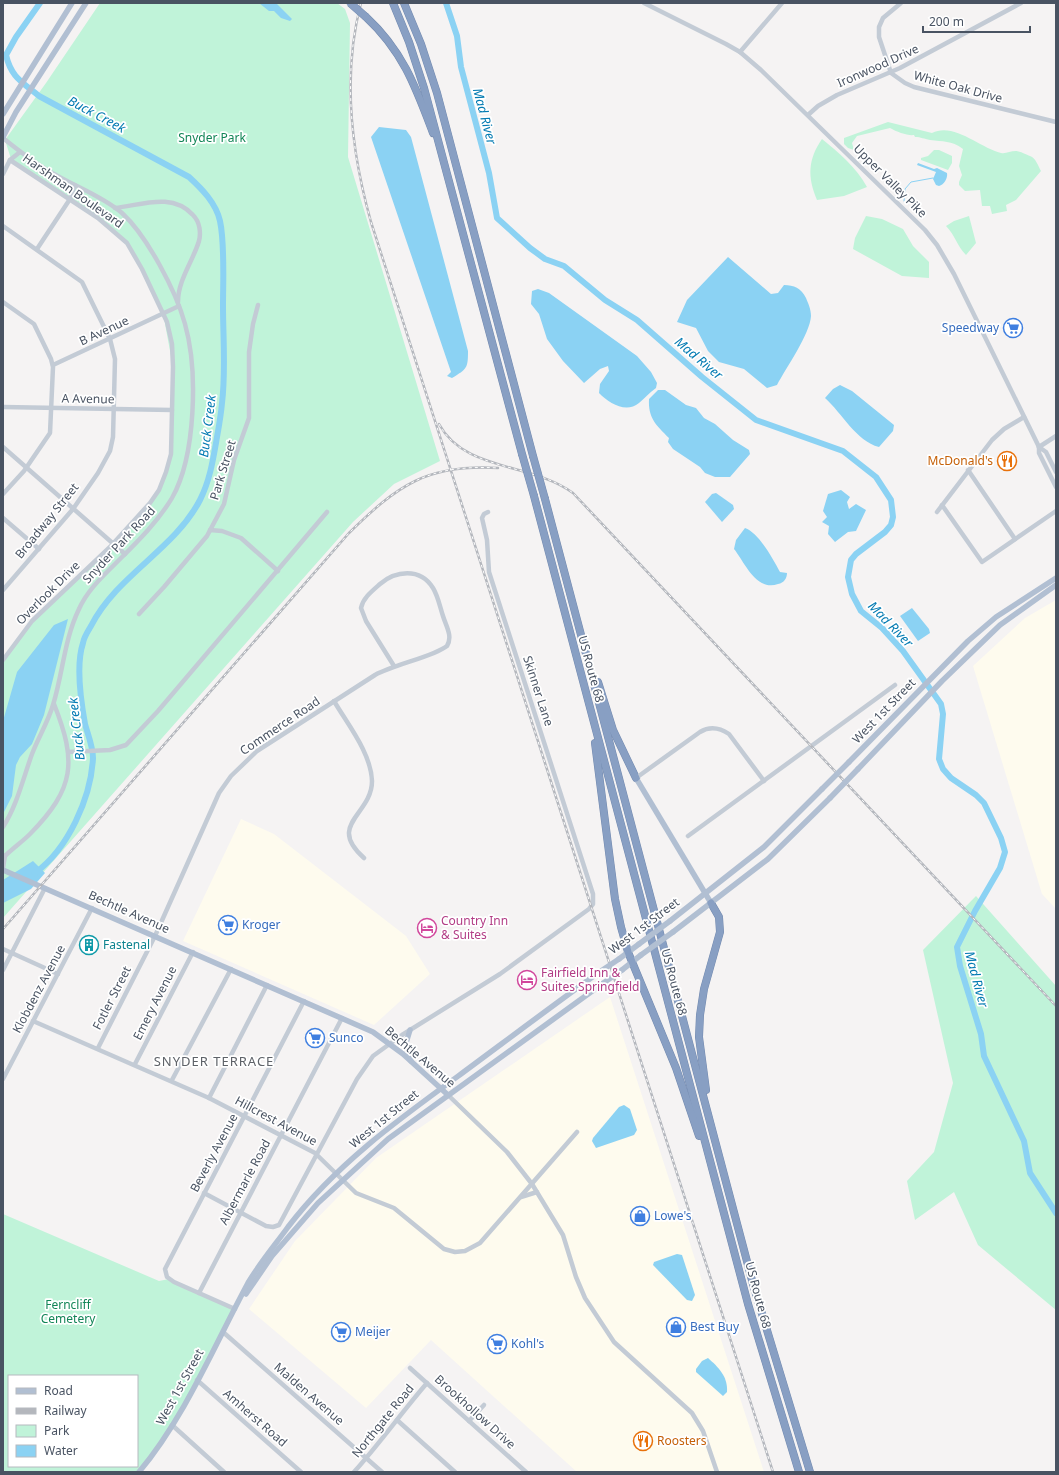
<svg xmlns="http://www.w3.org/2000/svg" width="1059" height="1475" viewBox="0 0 1059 1475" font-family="'Noto Sans',sans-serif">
	<rect width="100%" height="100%" fill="#f5f3f3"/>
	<g fill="#fefbee">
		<polygon points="1056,600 1056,909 1042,894 973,666 1025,618"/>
		<polygon points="241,819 274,834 406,936 430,974 374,1025 183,941"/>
		<polygon points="610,997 764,1472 577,1472 431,1340 366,1408 249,1309 295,1241 376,1158"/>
	</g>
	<g fill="#c0f3d9" fill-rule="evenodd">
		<polygon points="100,3 337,3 345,9 350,23 348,157 440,461 394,484 353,522 3,918 3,661 32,621 113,544 159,490 169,462 173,367 163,313 131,248 98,218 11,159 5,140 46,83"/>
		<path d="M888,122L932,133C954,122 980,148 1001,153C1006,154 1010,151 1016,151C1020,151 1027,155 1030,156C1036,158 1038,166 1041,171L1016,200L1006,205L1007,211L992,214L990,206H982L980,190L965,191L959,185V182L962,175L959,166L963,149C951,140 943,142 930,140C924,139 921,137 915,137L914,135C908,136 897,132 890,128L857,136L852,143L854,150L848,148L844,144V138Z"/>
		<path d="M822,139C839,153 856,167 867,187L844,196L817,200C807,177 808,159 822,139Z"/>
		<polygon points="934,150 939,150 952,156 952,163 948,170 921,160 921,158 928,156"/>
		<polygon points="866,216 882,219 903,229 913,246 929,262 929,278 902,276 853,249 855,238"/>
		<path d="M969,216L976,243L966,255C957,246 955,235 946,226L954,221Z"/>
		<polygon points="976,896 1056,986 1056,1310 978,1245 954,1192 915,1220 907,1181 934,1152 953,1083 923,950"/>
		<path d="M3,1214L159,1281L169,1279L235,1309L178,1416L139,1472H3ZM9,1376H137V1466H9Z"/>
	</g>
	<g fill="#8bd2f3">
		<polygon points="259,3 276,3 292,19 290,21 281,18 274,11 269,11"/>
		<path d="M379,127L406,130L411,137L468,351C468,368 467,369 452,378L447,376L451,372L371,137Z"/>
		<path d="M918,163L934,169L937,168L947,173C948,178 944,185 939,186L936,185L933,179L936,172L917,165Z"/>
		<path d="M728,257L771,294L778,293L784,285C794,285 801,288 806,298C808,303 811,309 811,316C810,334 786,368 777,385L767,388L744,369L719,362L708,351L696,328L677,322L687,300Z"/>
		<path d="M538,289L549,293L637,356L651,372L657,383L656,388C649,393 645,398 639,403C626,414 609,403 599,393L600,384L609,371L608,366L600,369L584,383L563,361L547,339L539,314L531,304L532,291Z"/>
		<path d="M840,385L852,391L894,425L893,431L879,447C856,441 842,413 825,398L833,389Z"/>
		<path d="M658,390H665L686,405L696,408L704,418L715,424L733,440L749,450L750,454L730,477H715L705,473L700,467L673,449L668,442L669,438C656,425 648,418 649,399Z"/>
		<polygon points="841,490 850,497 847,502 849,509 856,504 866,510 856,531 848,532 835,542 828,534 829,526 822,522 827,517 823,511 828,494"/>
		<polygon points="716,493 733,505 734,509 722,522 705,502 712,494"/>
		<path d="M745,528C759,533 773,559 780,572L787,573C787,578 784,583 778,584C756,592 744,561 734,549L736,540Z"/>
		<polygon points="912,608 929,629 930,633 918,641 900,616"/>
		<polygon points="68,619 44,715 32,744 20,757 16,765 12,796 3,814 3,721 17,672 54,625"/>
		<polygon points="33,861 45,873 31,889 3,903 3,880"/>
		<polygon points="624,1105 630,1109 637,1130 634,1135 596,1148 592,1141 593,1138 619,1107"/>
		<polygon points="677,1254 682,1255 695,1295 692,1301 687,1300 653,1265 654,1262"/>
		<path d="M708,1358C718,1367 728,1376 727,1392L723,1396L696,1372V1369L702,1361Z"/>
	</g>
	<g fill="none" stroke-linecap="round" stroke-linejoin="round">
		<polyline stroke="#8bd2f3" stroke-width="1" points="904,201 905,189 911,182 933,178"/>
		<g stroke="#8bd2f3" stroke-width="6">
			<polyline points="446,3 457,36 461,67 489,173 497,218 530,248 545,259 564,266 605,300 637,320 702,377 756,420 843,451 876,477 891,500 893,517 891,525 885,532 856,554 851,560 848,577 852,594 861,611 882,628 903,651 941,704 943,714 939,759 943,769 951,778 976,795 984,803 1001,838 1005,852 1000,868 975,911 957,947 960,966 981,1034 984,1056 1024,1141 1030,1173 1056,1213"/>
			<path d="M35,873C68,849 91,798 93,758C93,747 88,735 85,724C81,702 76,664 83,643C84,637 88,631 91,626C117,575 174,550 200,500C210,480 213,460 217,437C219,426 221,414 222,403C226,371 223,338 223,306C223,281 225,244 220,221C216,203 202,189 189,177L39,96C22,82 11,77 6,55L16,37L40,3"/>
		</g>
		<defs>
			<g id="highway">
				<polyline points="393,3 409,42 424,88 522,454"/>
				<polyline points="404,3 421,44 437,93 533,456"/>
				<path d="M366,17C403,51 416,88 433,133"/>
				<polyline points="534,496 748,1304 799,1472"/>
				<polyline points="545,499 753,1284 810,1472"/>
				<polyline points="598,682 613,730 636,778"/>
				<polyline points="595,743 615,899 621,927 628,952 676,1068 699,1136"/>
				<polyline points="706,1090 699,1037 700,1015 704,989 720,932 719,917 711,903"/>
			</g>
		</defs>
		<use href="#highway" stroke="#738aaf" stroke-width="8"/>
		<g stroke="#c3cbd5" stroke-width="4.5">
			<polyline points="644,3 726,44 740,52 761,70 925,230 937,245 954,274 1039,447 1039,453 1056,487"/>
			<polyline points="901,3 883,18 879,27 879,37 891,73 905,83 914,87 1056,122"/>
			<polyline points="740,52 782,3"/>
			<polyline points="808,115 818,106 837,95 900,68 1021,3"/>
			<path d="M3,138C19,151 36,164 54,174C76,187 102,196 122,213C147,236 176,291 185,324C198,370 196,456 172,498C157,523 135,544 115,564C101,578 87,591 79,609C64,640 63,673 53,705C48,722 38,738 32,754C23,779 17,805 3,827"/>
			<polyline points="3,174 10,160 20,152"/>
			<path d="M115,208C142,205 172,192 193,215C200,222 201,233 199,241C193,261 178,280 178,302"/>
			<polyline points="3,226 82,282 110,339 115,359 113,437 110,451 98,473 73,509 3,590"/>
			<polyline points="37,249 70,199 75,185"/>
			<polyline points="3,302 34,324 51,359 53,367 50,433 24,471 3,494"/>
			<polyline points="53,365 179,306"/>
			<polyline points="3,407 172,410"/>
			<polyline points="3,447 125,554"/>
			<polyline points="1039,447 1046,452 1056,472"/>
			<polyline points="1039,447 1056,436"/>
			<polyline points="968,470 1015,539"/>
			<polyline points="942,505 982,562 1056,511"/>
			<polyline points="937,512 992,440 1004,429 1024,417"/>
			<polyline points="3,518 39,549"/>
			<polyline points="210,530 222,531 241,538 278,571"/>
			<polyline points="139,614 164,587 207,536 224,504 234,460 249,418 249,352 253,324 258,305"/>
			<polyline points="3,660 32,621 110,547 150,503 159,490 166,472 171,454 173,367 172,344 167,322 142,269 127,243 98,218 10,160"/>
			<path d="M334,701C348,725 371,753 372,781C372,815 326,824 364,858"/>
			<polyline points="68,752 110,750 126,745 158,711 327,512"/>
			<path d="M636,778L700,732C710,726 720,728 729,734L764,781"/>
			<polyline points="688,836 895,685"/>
			<path d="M3,855L5,856C13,848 22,842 30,834C75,788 77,762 54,704"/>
			<polyline points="3,868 5,856"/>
			<polyline points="3,949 58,974"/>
			<polyline points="3,970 45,888"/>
			<polyline points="33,1021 209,1098 315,1153 356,1193 394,1208 444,1249 455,1252 465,1251 480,1243 577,1132"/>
			<path d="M98,1048L155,936L219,793L231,776L257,751L375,675C395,664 433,657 447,646C453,636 446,626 443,616C440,607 438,596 433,588C420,567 395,571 380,584C372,591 363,598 361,608L366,621L394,666"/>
			<polyline points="135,1064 193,952"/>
			<polyline points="3,1079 92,908"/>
			<polyline points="172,1080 231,969"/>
			<polyline points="448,1095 507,1152 532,1184 563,1235 576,1277 585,1298 614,1342 692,1413 703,1431 717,1472"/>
			<polyline points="209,1098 267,985"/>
			<polyline points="204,1193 266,1226 273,1227 279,1225 357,1079 373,1056 402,1035 500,974 589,909 593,904 593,894 489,572 487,540 482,518 484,514 488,512"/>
			<polyline points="521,1197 537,1192"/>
			<polyline points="199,1293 342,1018"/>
			<polyline points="235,1309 174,1282 167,1277 165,1269 304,1001"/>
			<polyline points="223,1332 382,1472"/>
			<polyline points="410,1368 526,1472"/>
			<polyline points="197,1380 301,1472"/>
			<polyline points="397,1420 455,1472"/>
			<polyline points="469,1421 484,1405"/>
			<polyline points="172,1425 224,1472"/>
			<path d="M354,1472C380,1443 402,1412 427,1383"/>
		</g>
		<g stroke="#b1bfd2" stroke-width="5.5">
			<polyline points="3,114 72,3"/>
			<polyline points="3,137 16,112 86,3"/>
			<polyline points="849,762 968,641 996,617 1056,578"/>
			<polyline points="858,769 942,681 1000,625 1056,585"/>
			<polyline points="636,778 711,903"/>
			<polyline points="3,870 373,1032 403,1054 448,1095"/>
			<polyline points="670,921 764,847 822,789"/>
			<polyline points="673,932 768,859 830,798"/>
			<polyline points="619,959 639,944"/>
			<polyline points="622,970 641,955"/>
			<polyline points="410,1030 406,1043 411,1061"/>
			<polyline points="246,1294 272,1256 318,1203 388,1139 602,984"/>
			<path d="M139,1472C185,1417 214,1346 248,1283C259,1264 275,1245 288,1227C335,1165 399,1119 461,1074C507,1040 552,1006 598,973"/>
		</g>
		<use href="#highway" stroke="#889fc3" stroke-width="7"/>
		<defs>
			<g id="rail">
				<path d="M361,3C342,75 351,151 371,222L773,1472"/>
				<path d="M439,424C465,472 531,462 573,493L1056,1006"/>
				<path d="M3,929L349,533C398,485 427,464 498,468"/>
			</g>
		</defs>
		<use href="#rail" stroke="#b4b7bd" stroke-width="2.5"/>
		<use href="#rail" stroke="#fff" stroke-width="1" stroke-dasharray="3" stroke-linecap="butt"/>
		<defs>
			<g id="highway-bridge">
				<polyline points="350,3 366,17"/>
				<polyline points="522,454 534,496"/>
				<polyline points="533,456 545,499"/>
			</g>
		</defs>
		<use href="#highway-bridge" stroke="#738aaf" stroke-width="8" stroke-linecap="butt"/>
		<g stroke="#b1bfd2" stroke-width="5.5">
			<polyline points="822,789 849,762"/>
			<polyline points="830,798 858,769"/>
			<polyline points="639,944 670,921"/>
			<polyline points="641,955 673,932"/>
			<polyline points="598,973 619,959"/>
			<polyline points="602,984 622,970"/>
		</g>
		<use href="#highway-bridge" stroke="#889fc3" stroke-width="7"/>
	</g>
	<defs>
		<symbol id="supermarket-ring" viewBox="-11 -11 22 22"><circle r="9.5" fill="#fff" stroke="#3f7fe0" stroke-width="1.5"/><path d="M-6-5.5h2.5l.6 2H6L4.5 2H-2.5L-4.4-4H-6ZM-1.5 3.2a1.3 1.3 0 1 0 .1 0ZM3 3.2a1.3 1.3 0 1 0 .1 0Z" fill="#3f7fe0"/></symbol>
		<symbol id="restaurant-ring" viewBox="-11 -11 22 22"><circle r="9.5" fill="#fff" stroke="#e8710a" stroke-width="1.5"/><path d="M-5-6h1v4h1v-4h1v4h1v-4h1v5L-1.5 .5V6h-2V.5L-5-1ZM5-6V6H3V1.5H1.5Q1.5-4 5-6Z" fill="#e8710a"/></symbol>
		<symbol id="hotel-ring" viewBox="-11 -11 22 22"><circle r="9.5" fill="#fff" stroke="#d1479c" stroke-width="1.5"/><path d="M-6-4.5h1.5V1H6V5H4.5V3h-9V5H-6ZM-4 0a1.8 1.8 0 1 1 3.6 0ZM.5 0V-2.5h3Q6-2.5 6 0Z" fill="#d1479c"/></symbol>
		<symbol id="building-ring" viewBox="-11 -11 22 22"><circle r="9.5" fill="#fff" stroke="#0f9aa8" stroke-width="1.5"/><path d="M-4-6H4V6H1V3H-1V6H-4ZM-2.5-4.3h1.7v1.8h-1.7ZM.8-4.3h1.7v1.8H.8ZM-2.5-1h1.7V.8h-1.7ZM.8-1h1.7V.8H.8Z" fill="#0f9aa8"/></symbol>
		<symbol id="shop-ring" viewBox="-11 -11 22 22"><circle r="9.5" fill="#fff" stroke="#3f7fe0" stroke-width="1.5"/><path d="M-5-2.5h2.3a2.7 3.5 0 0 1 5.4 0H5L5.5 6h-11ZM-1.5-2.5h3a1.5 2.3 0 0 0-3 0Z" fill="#3f7fe0"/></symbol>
	</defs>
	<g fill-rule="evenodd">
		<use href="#supermarket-ring" x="1002" y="317" width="22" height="22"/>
		<use href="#restaurant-ring" x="996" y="450" width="22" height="22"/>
		<use href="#supermarket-ring" x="217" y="914" width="22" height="22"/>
		<use href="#hotel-ring" x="416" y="917" width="22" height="22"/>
		<use href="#building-ring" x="78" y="934" width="22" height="22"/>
		<use href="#hotel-ring" x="516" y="969" width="22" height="22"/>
		<use href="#supermarket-ring" x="304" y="1027" width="22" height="22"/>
		<use href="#shop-ring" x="629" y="1205" width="22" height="22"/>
		<use href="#shop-ring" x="665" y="1316" width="22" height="22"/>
		<use href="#supermarket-ring" x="330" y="1321" width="22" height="22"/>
		<use href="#supermarket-ring" x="486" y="1333" width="22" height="22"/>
		<use href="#restaurant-ring" x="632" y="1430" width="22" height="22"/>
	</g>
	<g text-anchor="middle" stroke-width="3.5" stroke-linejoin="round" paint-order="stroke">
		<g font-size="12" fill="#495362" stroke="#fff">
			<text transform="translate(878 66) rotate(-24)" y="4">Ironwood Drive</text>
			<text transform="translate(958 87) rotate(15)" y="4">White Oak Drive</text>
			<text transform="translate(890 181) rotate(45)" y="4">Upper Valley Pike</text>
			<text transform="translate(73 191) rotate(35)" y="4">Harshman Boulevard</text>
			<text transform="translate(104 331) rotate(-25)" y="4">B Avenue</text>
			<text transform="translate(88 399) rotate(1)" y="4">A Avenue</text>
			<text transform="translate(223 470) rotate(-73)" y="4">Park Street</text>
			<text transform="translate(47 521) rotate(-51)" y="4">Broadway Street</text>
			<text transform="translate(119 545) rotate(-47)" y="4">Snyder Park Road</text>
			<text transform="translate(48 593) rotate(-45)" y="4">Overlook Drive</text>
			<text transform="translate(591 669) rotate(75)" y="4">US Route 68</text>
			<text transform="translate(538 691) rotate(72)" y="4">Skinner Lane</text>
			<text transform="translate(884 711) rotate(-46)" y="4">West 1st Street</text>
			<text transform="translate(280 726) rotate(-34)" y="4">Commerce Road</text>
			<text transform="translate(129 912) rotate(24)" y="4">Bechtle Avenue</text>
			<text transform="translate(644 926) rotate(-37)" y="4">West 1st Street</text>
			<text transform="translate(674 982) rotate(75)" y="4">US Route 68</text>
			<text transform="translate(39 989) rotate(-62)" y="4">Klobdenz Avenue</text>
			<text transform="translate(112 998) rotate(-63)" y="4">Fotler Street</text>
			<text transform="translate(155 1003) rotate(-63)" y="4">Emery Avenue</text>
			<text transform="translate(420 1057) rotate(40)" y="4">Bechtle Avenue</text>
			<text transform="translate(384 1119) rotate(-39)" y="4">West 1st Street</text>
			<text transform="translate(276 1121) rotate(28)" y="4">Hillcrest Avenue</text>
			<text transform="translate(214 1153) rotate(-62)" y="4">Beverly Avenue</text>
			<text transform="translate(245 1182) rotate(-62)" y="4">Albermarle Road</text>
			<text transform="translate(758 1295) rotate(75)" y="4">US Route 68</text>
			<text transform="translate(180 1387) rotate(-61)" y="4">West 1st Street</text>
			<text transform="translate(309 1394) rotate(41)" y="4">Malden Avenue</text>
			<text transform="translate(475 1412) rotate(42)" y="4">Brookhollow Drive</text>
			<text transform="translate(255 1418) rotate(41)" y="4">Amherst Road</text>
			<text transform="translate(383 1421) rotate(-51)" y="4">Northgate Road</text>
		</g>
		<g font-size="12" fill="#128557" stroke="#fff">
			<text x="212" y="142">Snyder Park</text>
			<text x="68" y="1309">Ferncliff<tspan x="68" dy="14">Cemetery</tspan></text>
		</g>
		<g font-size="12" fill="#366cbe" stroke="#fff" text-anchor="start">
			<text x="999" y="332" text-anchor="end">Speedway</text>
			<text x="242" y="929">Kroger</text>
			<text x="329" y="1042">Sunco</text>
			<text x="654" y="1220">Lowe's</text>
			<text x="690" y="1331">Best Buy</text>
			<text x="355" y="1336">Meijer</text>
			<text x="511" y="1348">Kohl's</text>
		</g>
		<g font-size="12" fill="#c56008" stroke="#fff" text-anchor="end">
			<text x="993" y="465">McDonald's</text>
			<text x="657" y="1445" text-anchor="start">Roosters</text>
		</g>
		<g font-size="12" fill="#b23c85" stroke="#fff" text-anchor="start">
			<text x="441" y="925">Country Inn<tspan x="441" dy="14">&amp; Suites</tspan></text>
			<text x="541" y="977">Fairfield Inn &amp;<tspan x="541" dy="14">Suites Springfield</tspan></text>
		</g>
		<g font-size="12" fill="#0d838f" stroke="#fff" text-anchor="start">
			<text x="103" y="949">Fastenal</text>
		</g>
		<g font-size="13" font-style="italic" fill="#047bb2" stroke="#fff">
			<text transform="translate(97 114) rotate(28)" y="5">Buck Creek</text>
			<text transform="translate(485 116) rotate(75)" y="5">Mad River</text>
			<text transform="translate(699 358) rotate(40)" y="5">Mad River</text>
			<text transform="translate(207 426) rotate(-83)" y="5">Buck Creek</text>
			<text transform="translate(891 624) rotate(46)" y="5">Mad River</text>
			<text transform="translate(76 729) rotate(-97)" y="5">Buck Creek</text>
			<text transform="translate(977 979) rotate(75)" y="5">Mad River</text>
		</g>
		<g font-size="13" letter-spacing="1" fill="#5e6268" stroke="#fff">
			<text x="214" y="1066">SNYDER TERRACE</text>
		</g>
	</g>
	<rect width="1059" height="1475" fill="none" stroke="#495362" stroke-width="8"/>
	<rect x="8" y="1375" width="130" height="92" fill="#ffffff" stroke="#b6bac0"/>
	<rect x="16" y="1388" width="20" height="6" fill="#b1bfd2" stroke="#b6bac0"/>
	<text x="44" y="1395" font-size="12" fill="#495362">Road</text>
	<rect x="16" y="1408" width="20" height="6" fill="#b4b7bd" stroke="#b6bac0"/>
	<text x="44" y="1415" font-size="12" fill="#495362">Railway</text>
	<rect x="16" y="1425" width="20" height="12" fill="#c0f3d9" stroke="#b6bac0"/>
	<text x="44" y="1435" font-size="12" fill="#495362">Park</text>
	<rect x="16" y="1445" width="20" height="12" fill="#8bd2f3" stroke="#b6bac0"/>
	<text x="44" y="1455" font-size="12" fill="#495362">Water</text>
	<path d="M923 26v6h107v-6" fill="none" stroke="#495362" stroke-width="2"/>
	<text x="929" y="26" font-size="12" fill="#495362" stroke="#ffffff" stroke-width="3" paint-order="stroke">200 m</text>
</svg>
